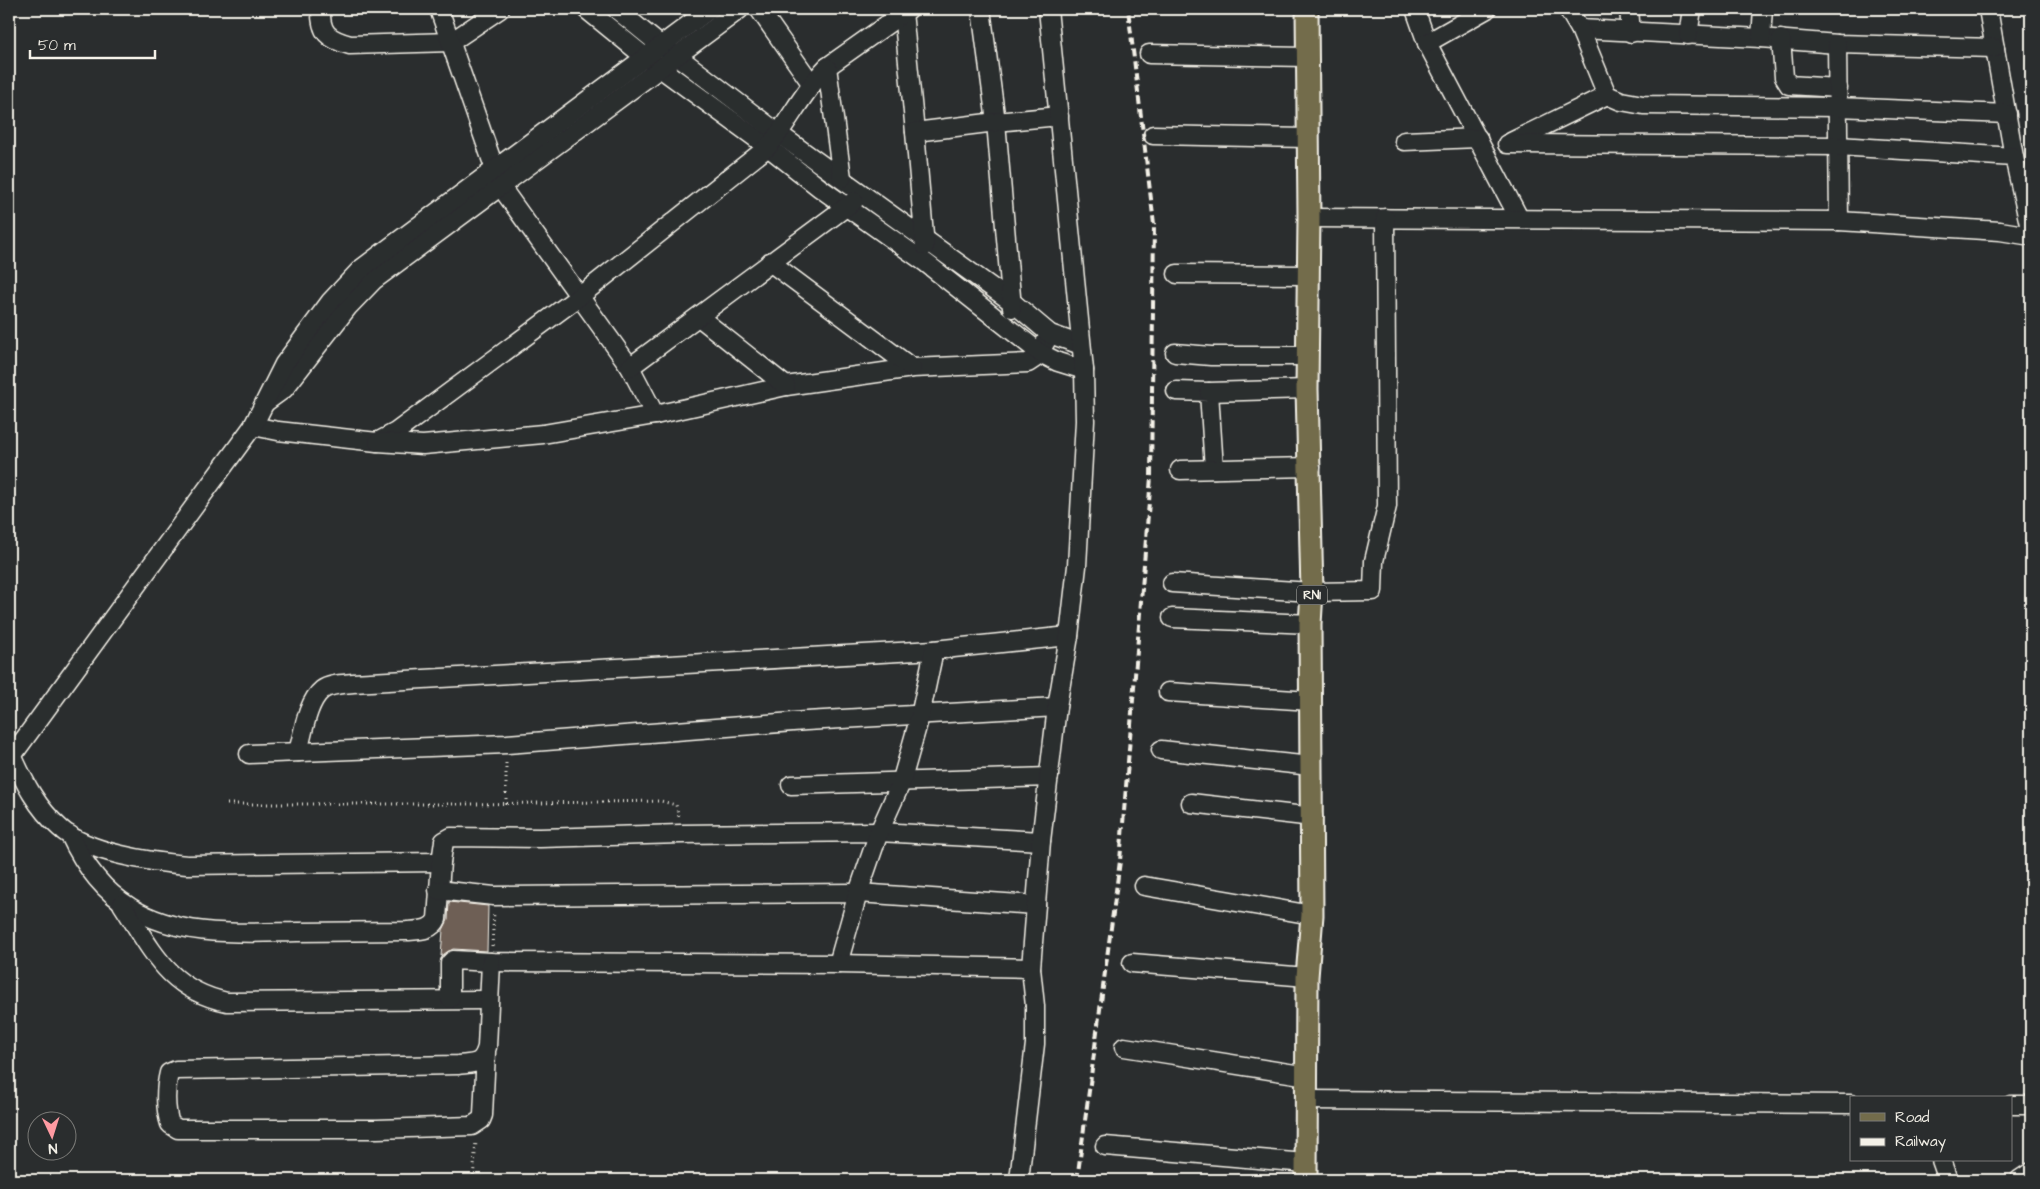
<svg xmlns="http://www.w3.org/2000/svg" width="2040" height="1189" viewBox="0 0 2040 1189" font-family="'Architects Daughter',sans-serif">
	<rect width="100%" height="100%" fill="#2a2d2e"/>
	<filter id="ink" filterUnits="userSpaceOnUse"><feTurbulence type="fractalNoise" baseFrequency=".02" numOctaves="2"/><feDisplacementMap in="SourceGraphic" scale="10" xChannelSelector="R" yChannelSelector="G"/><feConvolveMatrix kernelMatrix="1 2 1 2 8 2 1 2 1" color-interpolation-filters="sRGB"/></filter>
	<g filter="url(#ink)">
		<polygon fill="#6e5e55" stroke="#f4f1e8" points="449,902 488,906 487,951 453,949 441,956 443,930 448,920"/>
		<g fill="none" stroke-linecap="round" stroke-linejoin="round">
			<defs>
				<g id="minor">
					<path d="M321,9C320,33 328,39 350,45L451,42L500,9"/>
					<polyline points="439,9 501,187 630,367 655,415 786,386 912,368 1028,363 1037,357 1050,334"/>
					<polyline points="586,9 645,57 768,147 820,188 926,263 1040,353 1058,362 1084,370"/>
					<polyline points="616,9 660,45 677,56 779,134 1012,302 1050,334 1081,345"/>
					<polyline points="759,9 811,83"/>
					<polyline points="981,9 996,122 1012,308"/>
					<polyline points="1415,9 1427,43 1519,218"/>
					<polyline points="1629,9 1631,33"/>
					<polyline points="1988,9 2014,157"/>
					<polyline points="903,12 915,132"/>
					<polyline points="1580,29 1761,38 1837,44 1995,48"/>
					<polyline points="1688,35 1692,9"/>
					<polyline points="1761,38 1763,9"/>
					<polyline points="1781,39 1784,77 1789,85 1838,88"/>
					<polyline points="1427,43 1487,9"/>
					<polyline points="1837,44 1839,221"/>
					<polyline points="1149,54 1306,57"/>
					<polyline points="827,67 909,9"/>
					<polyline points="1607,95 1621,101 1643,105 1838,107 2007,114"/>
					<polyline points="1153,135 1308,138"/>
					<polyline points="1404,141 1478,138"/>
					<polyline points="1511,142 1607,95 1580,29 1568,9"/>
					<polyline points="1507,144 1838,146 2014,157 2031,233"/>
					<polyline points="1309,218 1839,221 2000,231 2031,236"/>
					<polyline points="925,246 915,132 996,122 1059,116"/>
					<polyline points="770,262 912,368"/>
					<polyline points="1177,274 1308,275"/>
					<polyline points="699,317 786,386"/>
					<polyline points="1175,353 1211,356 1307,356"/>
					<polyline points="630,367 854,201"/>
					<polyline points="1176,391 1209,392 1214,469"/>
					<polyline points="1209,392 1307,389"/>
					<polyline points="266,402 284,389 348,307 374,280 740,9"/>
					<path d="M253,426L278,431L377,442L396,432L580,296L768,147C790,121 803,91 827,67L842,178"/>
					<polyline points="378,442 423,445 543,434 655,415"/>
					<polyline points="1180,470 1311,467"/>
					<polyline points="1172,583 1312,592 1373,591 1374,561 1387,506 1385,218"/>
					<polyline points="1172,618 1310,624"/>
					<polyline points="1168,692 1311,701"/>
					<polyline points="1161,750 1311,766"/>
					<path d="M298,752C303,734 307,702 322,690C330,684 344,684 353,683L934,650L1069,636"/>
					<polyline points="249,754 507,744 806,721 1057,707"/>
					<path d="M12,755C24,782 37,808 60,828C87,853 151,862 187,865L441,862"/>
					<polyline points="9,760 253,426 284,364 330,302 361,269 393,245 710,9"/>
					<polyline points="791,785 1049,777"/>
					<polyline points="1191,803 1313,817"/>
					<path d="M70,835C83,863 103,891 130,907C179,938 242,933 297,932C334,932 370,931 407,931C418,930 432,931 437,919L441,862L444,841L451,837L540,838L681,834L879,832L1041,841"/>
					<polyline points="1144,886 1312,915"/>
					<polyline points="438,890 494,896 858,893 1036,905"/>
					<path d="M122,904C152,950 168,990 227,1002L488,1000"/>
					<polyline points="1132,963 1307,977"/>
					<polyline points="838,964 858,893 879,832 901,783 920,716 934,650"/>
					<polyline points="450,999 450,963 453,960 491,962 838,964 1031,968"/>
					<polyline points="1124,1047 1308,1076"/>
					<path d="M486,1052L483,1115L481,1120L472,1126L377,1129H178L170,1124C165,1109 165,1089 169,1073L176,1070L458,1065C475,1063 482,1065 487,1047L491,962"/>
					<polyline points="1308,1100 1851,1104"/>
					<polyline points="2011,1105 2031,1105"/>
					<polyline points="1105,1146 1306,1163"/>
					<polyline points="1941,1160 1948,1180"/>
					<polyline points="1019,1180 1035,1044 1035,1006 1031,968 1041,841 1057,707 1069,636 1077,566 1085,421 1084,370 1048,9"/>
					<polyline points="2019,1180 2031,1172"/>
				</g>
				<polyline id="major" points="1306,1180 1307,977 1312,915 1310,624 1312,592 1307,389 1309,218 1307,9"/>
			</defs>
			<use href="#minor" stroke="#f4f1e8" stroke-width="21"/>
			<use href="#major" stroke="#f4f1e8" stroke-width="25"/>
			<g stroke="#f4f1e8" stroke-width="3" stroke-dasharray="1 4" stroke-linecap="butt">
				<polyline points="227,804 474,804 661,801 676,805 679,818"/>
				<polyline points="506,804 506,760"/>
				<polyline points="492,946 494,912"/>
				<polyline points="204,1180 208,1180"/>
				<polyline points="473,1180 476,1141"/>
			</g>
			<use href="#minor" stroke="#2a2d2e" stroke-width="18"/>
			<use href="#major" stroke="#736c4b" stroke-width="21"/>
			<polyline stroke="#f4f1e8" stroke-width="4" stroke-dasharray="8 4" stroke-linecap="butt" points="1077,1180 1120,861 1151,477 1154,224 1128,9"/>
		</g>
	</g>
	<g text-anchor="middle" stroke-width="5" stroke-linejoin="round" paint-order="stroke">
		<rect fill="#2a2d2e" stroke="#b7b6b0" stroke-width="1" x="1297" y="585.5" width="30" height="19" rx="4"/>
		<g font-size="12" font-weight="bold" fill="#f4f1e8">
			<text x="1312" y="599">RN1</text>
		</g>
	</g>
	<rect width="2040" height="1189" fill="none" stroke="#2a2d2e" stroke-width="30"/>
	<rect x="15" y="15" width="2010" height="1159" fill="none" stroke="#f4f1e8" stroke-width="2" filter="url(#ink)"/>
	<rect x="1850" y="1096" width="162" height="65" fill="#2a2d2e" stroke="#7b7b78"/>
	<rect x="1860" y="1113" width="25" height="8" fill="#736c4b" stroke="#7b7b78"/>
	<text x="1895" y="1122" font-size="15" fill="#f4f1e8">Road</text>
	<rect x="1860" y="1138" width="25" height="8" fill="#f4f1e8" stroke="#7b7b78"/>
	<text x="1895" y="1146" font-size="15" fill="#f4f1e8">Railway</text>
	<g transform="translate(52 1136) rotate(176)"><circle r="24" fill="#2a2d2e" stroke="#7b7b78"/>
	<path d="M0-4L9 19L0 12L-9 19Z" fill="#ff9aa2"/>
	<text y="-8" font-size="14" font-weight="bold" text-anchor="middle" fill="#f4f1e8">N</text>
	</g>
	<path d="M30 50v8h125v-8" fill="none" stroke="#f4f1e8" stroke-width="2.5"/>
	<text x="38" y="50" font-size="15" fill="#f4f1e8" stroke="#2a2d2e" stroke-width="4" paint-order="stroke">50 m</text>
</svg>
